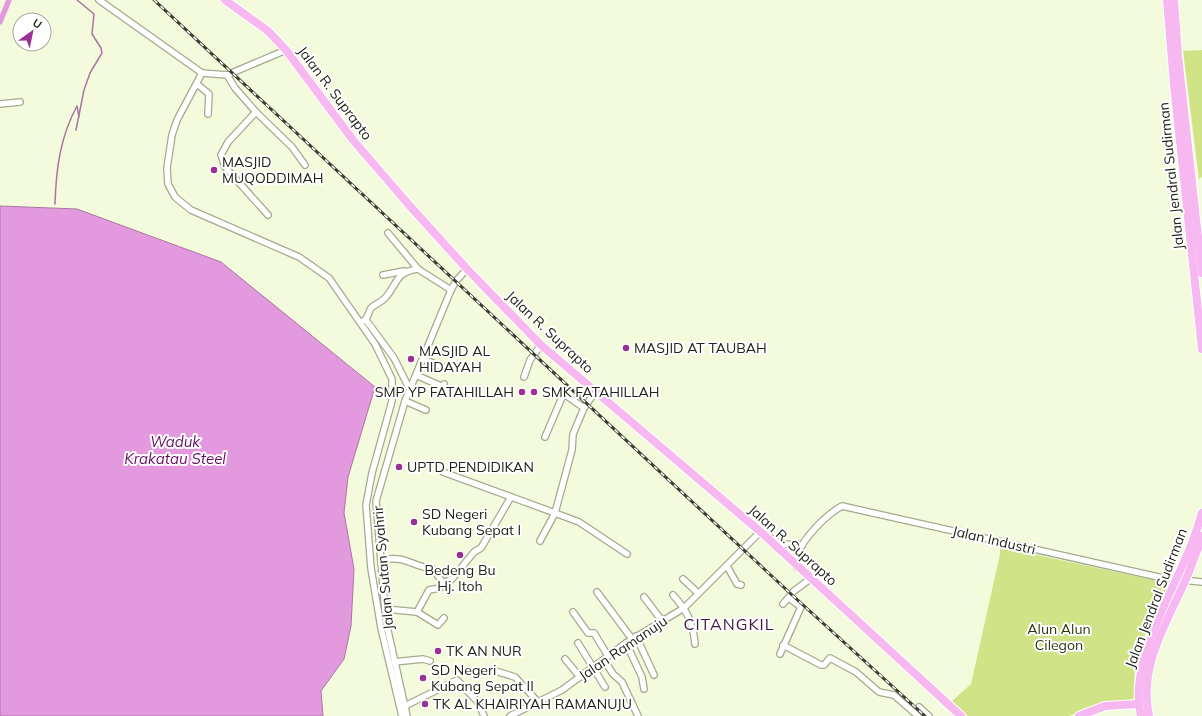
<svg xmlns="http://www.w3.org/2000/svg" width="1202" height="716" viewBox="0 0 1202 716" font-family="Mulish,sans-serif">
	<rect width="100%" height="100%" fill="#f3fbdc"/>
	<g fill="#d1e387">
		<polygon points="1202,50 1202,177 1199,179 1183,51"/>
		<polygon points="1000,547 1163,582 1168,588 1140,645 1135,663 1134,700 1105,702 1069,716 968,716 952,701 971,684 1000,554"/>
	</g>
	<polygon fill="#e399dd" stroke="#a976a2" points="0,206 77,209 221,262 375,387 348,477 344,513 354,569 351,626 344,659 321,691 323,716 0,716"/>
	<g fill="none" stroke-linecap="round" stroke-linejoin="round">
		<g stroke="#a976a2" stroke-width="1.5">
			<polyline points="76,130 84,90 90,73 102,53 101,48 92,34 94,14 77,0"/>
			<path d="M55,204C56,170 60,137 77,106L79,117"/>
		</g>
		<polyline stroke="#e399dd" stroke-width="5.5" points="0,22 9,0"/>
		<defs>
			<g id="minor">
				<polyline points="99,0 202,73 177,120 172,135 167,168 168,184 175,197 191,210 299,257 329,278 375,344 392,379 392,401 372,473 366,505 371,568 381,628 402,716"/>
				<polyline points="202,73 227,75 235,88 256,112 228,142 221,155 225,167 268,215"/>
				<polyline points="227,75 286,50"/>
				<polyline points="197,84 209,94 208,114"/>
				<polyline points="0,104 20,102"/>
				<polyline points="256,112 292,147 305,165"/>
				<polyline points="388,233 418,269 451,290"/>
				<polyline points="383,275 404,271"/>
				<polyline points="366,320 394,358 410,390"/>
				<path d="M363,321C368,319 368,313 371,308C375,304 380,303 384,299C398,285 394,272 418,269"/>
				<polyline points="423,359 443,367"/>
				<polyline points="416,375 443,387 444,384"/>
				<polyline points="524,377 530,360 541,345"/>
				<polyline points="595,392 584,408 573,434 572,450 555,513 579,522 627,554"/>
				<polyline points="405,401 426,410"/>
				<polyline points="545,437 563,395 567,396 584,408"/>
				<polyline points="443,472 555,513 540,541"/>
				<polyline points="772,539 781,544 802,545"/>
				<path d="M381,560C407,555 410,566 433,569L443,583"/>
				<polyline points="727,566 737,584 741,585"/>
				<path d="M797,567C797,562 797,558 798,554C803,538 827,514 842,506L1163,578L1202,582"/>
				<polyline points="683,579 698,593"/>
				<polyline points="597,592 632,639"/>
				<path d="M673,595C687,610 693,623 695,644"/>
				<polyline points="644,597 662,621"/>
				<polyline points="783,604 794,591 810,579"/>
				<polyline points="385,609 417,612 438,625 444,618"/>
				<polyline points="417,612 429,590 440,588 443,583 452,579 474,552 481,548 511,497"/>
				<polyline points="573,612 588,633 594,633 608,656"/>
				<polyline points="636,636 654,675"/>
				<polyline points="578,643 605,687"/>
				<polyline points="626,643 642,677 644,689"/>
				<polyline points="783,645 821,665 824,665 830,658 856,672 879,692 894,695 918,716"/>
				<polyline points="780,654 801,607 789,598"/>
				<polyline points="565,659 580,677"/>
				<polyline points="604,660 613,674 622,682 638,716"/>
				<polyline points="394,662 423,659 430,661"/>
				<polyline points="492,670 515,677 538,702"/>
				<polyline points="405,706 457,680 478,702 484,716"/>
				<polyline points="919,707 929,716"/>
				<polyline points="407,716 386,622 376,501 405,401 451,290 456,281 467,269"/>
				<polyline points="510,716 562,690 626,643 684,608 760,532"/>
			</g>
			<g id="highway">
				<polyline points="225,0 268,31 286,50 353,140 409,205 467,269 541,345 763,534 961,716"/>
				<polyline points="1167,0 1174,84 1202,349"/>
				<polyline points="1174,0 1178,56 1202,273"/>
				<polyline points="1079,716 1105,706 1138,704"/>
				<path d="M1141,716C1129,668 1165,606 1184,562C1191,547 1197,530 1202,513"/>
				<path d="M1149,716C1138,666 1167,623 1186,579C1192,565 1197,551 1202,536"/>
			</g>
		</defs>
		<use href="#minor" stroke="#a3aa8d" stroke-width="8"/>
		<use href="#highway" stroke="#fff" stroke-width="10"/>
		<use href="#minor" stroke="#fff" stroke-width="5.5"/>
		<use href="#highway" stroke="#f7b7f1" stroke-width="8"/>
		<defs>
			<polyline id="rail" points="154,0 791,594 925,716"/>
		</defs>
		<use href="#rail" stroke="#3b3d30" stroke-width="3"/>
		<use href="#rail" stroke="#fff" stroke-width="1.5" stroke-dasharray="4.5" stroke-linecap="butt"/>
	</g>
	<g fill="#993194" stroke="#fff" stroke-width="1.5">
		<circle cx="214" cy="170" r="4"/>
		<circle cx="626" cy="348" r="4"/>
		<circle cx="411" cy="359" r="4"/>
		<circle cx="522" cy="392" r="4"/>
		<circle cx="534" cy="392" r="4"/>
		<circle cx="399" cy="467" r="4"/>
		<circle cx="414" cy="522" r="4"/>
		<circle cx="460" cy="555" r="4"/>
		<circle cx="438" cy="651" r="4"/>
		<circle cx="423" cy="678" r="4"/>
		<circle cx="425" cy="704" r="4"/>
	</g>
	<g text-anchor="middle" stroke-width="4" stroke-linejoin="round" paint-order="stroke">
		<g font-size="14" fill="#222419" stroke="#fff">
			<text transform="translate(335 93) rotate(53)" y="5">Jalan R. Suprapto</text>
			<text transform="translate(1171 176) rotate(-96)" y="5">Jalan Jendral Sudirman</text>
			<text transform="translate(550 332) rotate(43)" y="5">Jalan R. Suprapto</text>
			<text transform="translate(994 540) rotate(13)" y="5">Jalan Industri</text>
			<text transform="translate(793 545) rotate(42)" y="5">Jalan R. Suprapto</text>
			<text transform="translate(383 568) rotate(-95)" y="5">Jalan Sutan Syahrir</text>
			<text transform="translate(1156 598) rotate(-69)" y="5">Jalan Jendral Sudirman</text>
			<text transform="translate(623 648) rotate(-34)" y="5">Jalan Ramanuju</text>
		</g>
		<g font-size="14" fill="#222419" stroke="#fff" text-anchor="start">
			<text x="222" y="167">MASJID<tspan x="222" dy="16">MUQODDIMAH</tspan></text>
			<text x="634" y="353">MASJID AT TAUBAH</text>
			<text x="419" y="356">MASJID AL<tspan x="419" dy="16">HIDAYAH</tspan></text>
			<text x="514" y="397" text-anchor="end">SMP YP FATAHILLAH</text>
			<text x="542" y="397">SMK FATAHILLAH</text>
			<text x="407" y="472">UPTD PENDIDIKAN</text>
			<text x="422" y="519">SD Negeri<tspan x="422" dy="16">Kubang Sepat I</tspan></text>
			<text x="460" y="575" text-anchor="middle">Bedeng Bu<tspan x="460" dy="16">Hj. Itoh</tspan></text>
			<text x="446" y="656">TK AN NUR</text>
			<text x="431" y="675">SD Negeri<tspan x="431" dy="16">Kubang Sepat II</tspan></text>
			<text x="433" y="709">TK AL KHAIRIYAH RAMANUJU</text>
		</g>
		<g font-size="14" fill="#30360d" stroke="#fff">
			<text x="1059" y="634">Alun Alun<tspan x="1059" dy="16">Cilegon</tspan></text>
		</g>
		<g font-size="15" font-style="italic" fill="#691066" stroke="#fff">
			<text x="175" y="447">Waduk<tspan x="175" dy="17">Krakatau Steel</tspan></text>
		</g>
		<g font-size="16" letter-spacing="1" fill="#461443" stroke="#fff">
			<text x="729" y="630">CITANGKIL</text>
		</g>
	</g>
	<g transform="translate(32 32) rotate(33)"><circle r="19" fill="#ffffff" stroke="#a7a7a3"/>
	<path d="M0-3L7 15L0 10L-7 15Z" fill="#993194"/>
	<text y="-6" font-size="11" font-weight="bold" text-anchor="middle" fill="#222419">U</text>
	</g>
</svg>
